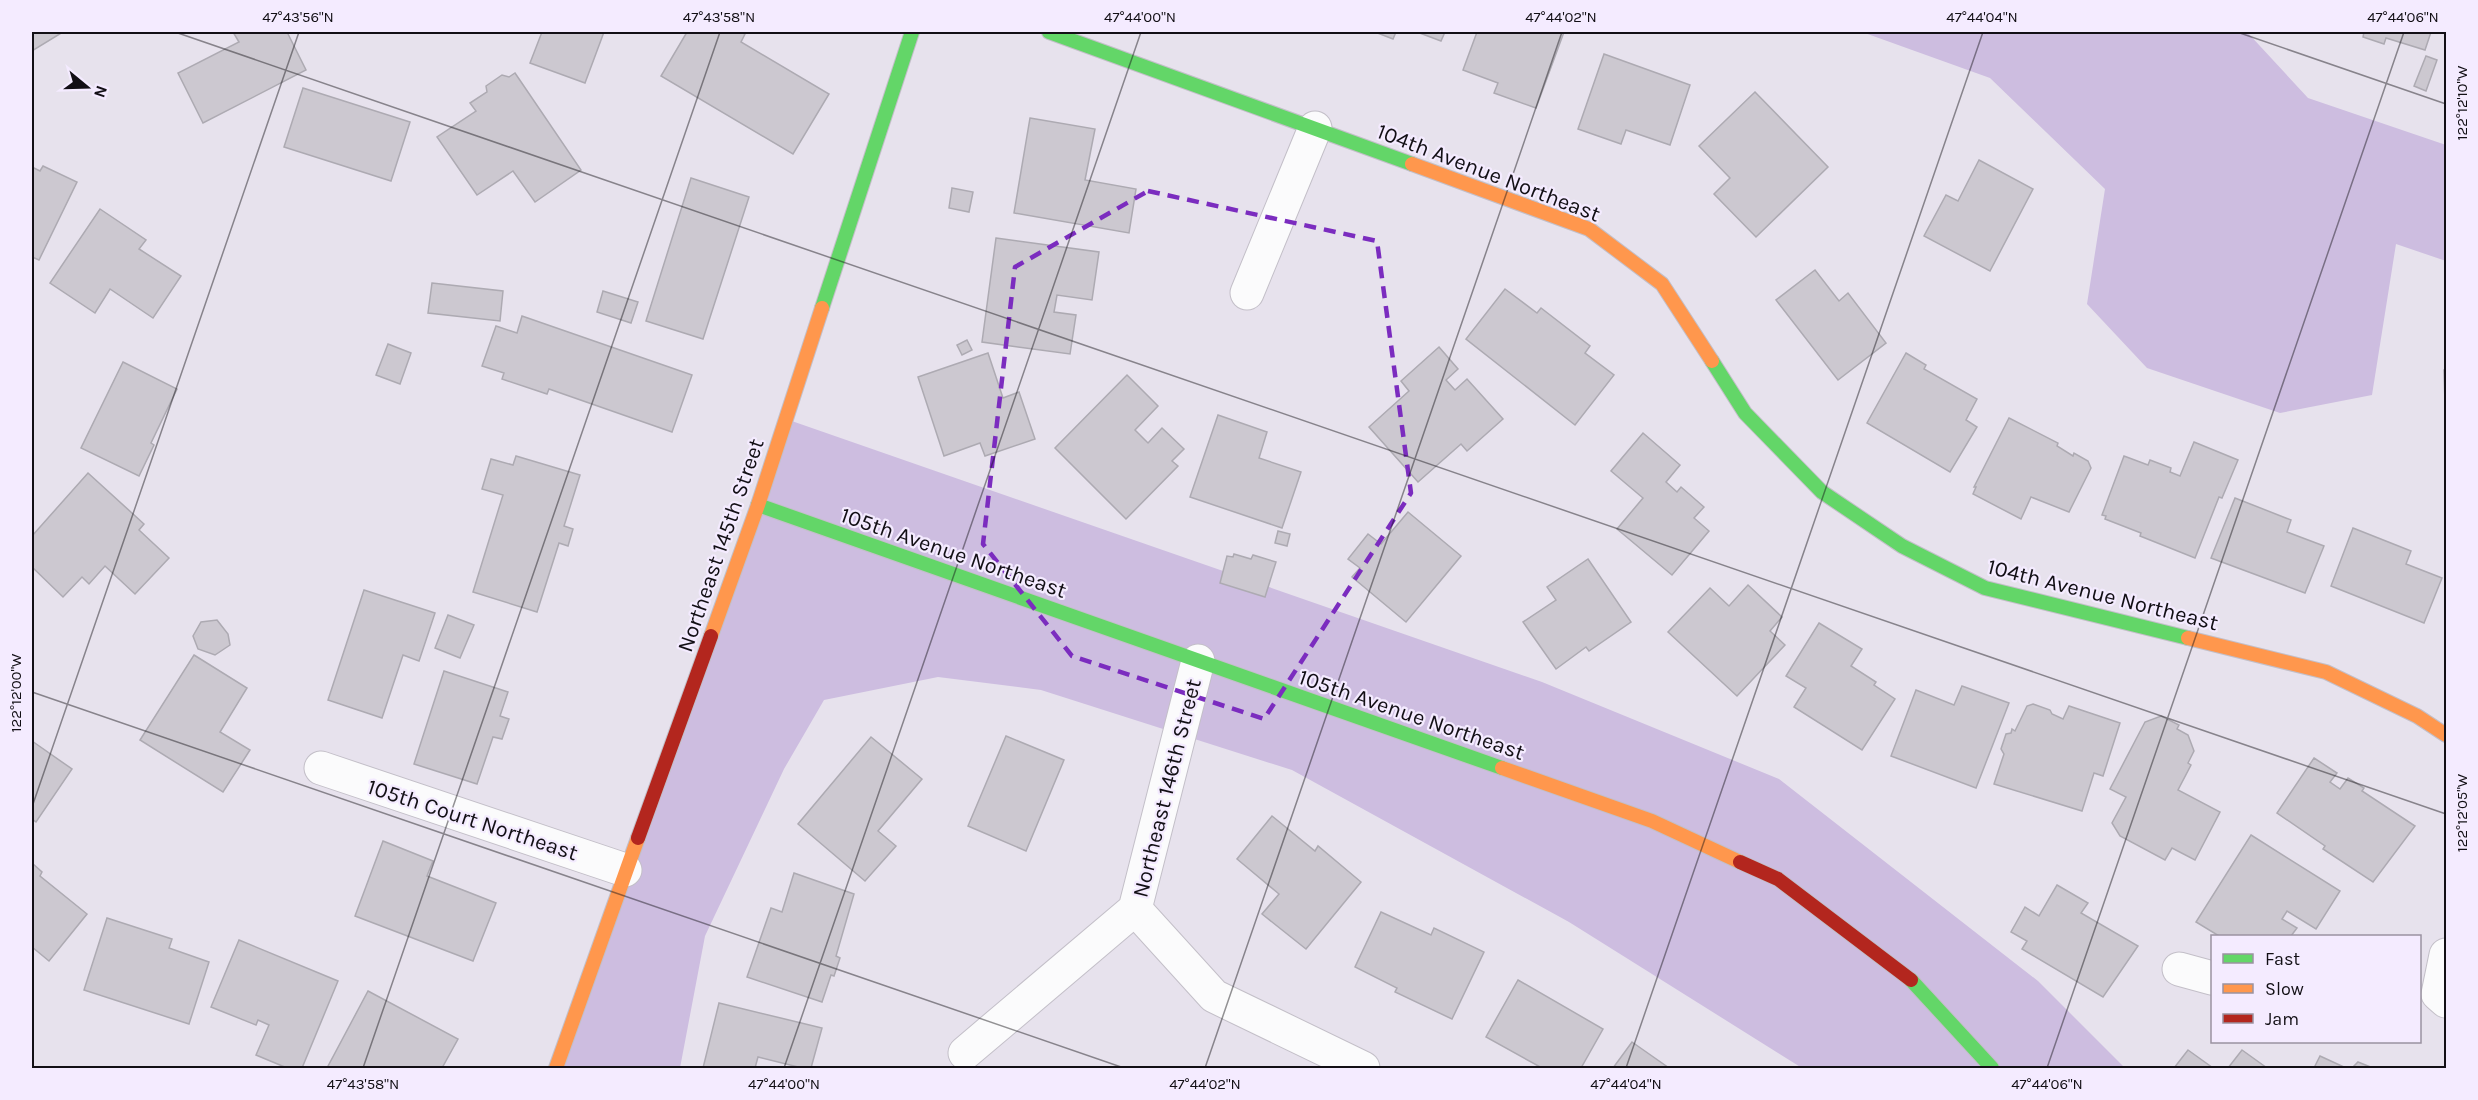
<svg xmlns="http://www.w3.org/2000/svg" width="2478" height="1100" viewBox="0 0 2478 1100" font-family="Karla,sans-serif">
	<rect width="100%" height="100%" fill="#e7e2ed"/>
	<g fill="#cdbde0">
		<polygon points="1862,32 2247,32 2308,98 2446,145 2446,261 2396,244 2372,395 2280,413 2147,368 2087,304 2105,189 1990,78"/>
		<polygon points="786,419 1542,682 1779,779 2038,981 2125,1068 1802,1068 1569,922 1292,770 1041,690 938,677 824,700 784,769 705,936 680,1068 556,1068"/>
	</g>
	<g fill="#ccc8d0" stroke="#adaab2" stroke-width="1.5">
		<polygon points="32,32 63,32 32,51"/>
		<polygon points="233,32 287,32 306,70 203,123 178,73 239,42"/>
		<polygon points="542,32 604,32 585,83 530,63"/>
		<polygon points="687,32 741,32 745,34 741,42 829,94 793,154 661,76"/>
		<polygon points="1375,32 1396,32 1393,39"/>
		<polygon points="1417,32 1445,32 1441,41"/>
		<polygon points="1477,32 1564,32 1536,108 1494,93 1498,83 1463,70"/>
		<polygon points="2364,32 2431,32 2425,50 2386,38 2384,44 2363,37"/>
		<polygon points="1604,54 1690,85 1670,145 1626,130 1621,144 1578,129"/>
		<polygon points="2426,56 2437,60 2426,91 2414,86"/>
		<polygon points="515,73 581,170 535,202 513,171 477,195 437,137 476,111 470,103 487,92 486,86 502,75 509,77"/>
		<polygon points="303,88 410,122 391,181 284,147"/>
		<polygon points="1755,92 1828,167 1756,237 1714,194 1730,178 1699,146"/>
		<polygon points="1030,118 1095,129 1085,180 1136,189 1129,233 1014,213"/>
		<polygon points="1979,160 2033,189 1990,271 1924,236 1946,195 1958,201"/>
		<polygon points="43,166 77,182 39,260 32,257 32,167 40,171"/>
		<polygon points="691,178 749,197 703,339 646,321"/>
		<polygon points="952,188 973,192 969,212 949,208"/>
		<polygon points="100,209 146,240 139,249 181,276 153,318 110,289 95,313 50,283"/>
		<polygon points="996,238 1099,252 1092,300 1057,295 1054,312 1076,315 1070,354 982,342"/>
		<polygon points="1815,270 1839,301 1848,293 1886,343 1838,380 1776,300"/>
		<polygon points="432,283 503,291 500,321 428,313"/>
		<polygon points="1505,289 1537,313 1541,308 1590,346 1585,353 1614,375 1575,425 1466,339"/>
		<polygon points="603,291 638,302 631,323 597,312"/>
		<polygon points="522,316 692,375 672,432 549,389 547,394 502,379 504,373 482,366 496,326 517,333"/>
		<polygon points="967,340 972,350 962,355 957,345"/>
		<polygon points="388,344 411,353 400,384 376,375"/>
		<polygon points="1439,347 1458,369 1446,380 1455,390 1467,379 1503,419 1467,451 1461,444 1418,482 1369,427 1409,391 1401,381"/>
		<polygon points="988,353 1003,398 1019,392 1035,439 985,456 980,443 944,456 918,377"/>
		<polygon points="1906,353 1926,365 1924,369 1977,399 1966,420 1977,427 1950,472 1867,423"/>
		<polygon points="123,362 177,389 151,443 154,445 139,476 81,448"/>
		<polygon points="2444,370 2446,370 2446,436"/>
		<polygon points="1127,375 1158,406 1135,430 1148,443 1162,428 1184,449 1172,461 1178,466 1126,519 1055,448"/>
		<polygon points="1218,415 1267,432 1259,458 1301,472 1282,528 1190,497"/>
		<polygon points="2009,418 2058,443 2057,446 2073,456 2074,453 2088,461 2091,468 2069,512 2031,497 2021,519 1973,494 1976,487 1974,487"/>
		<polygon points="1643,433 1680,465 1666,482 1677,492 1681,487 1704,507 1694,518 1709,531 1672,575 1617,529 1643,498 1611,471"/>
		<polygon points="2194,442 2238,460 2222,498 2219,497 2195,558 2140,536 2141,533 2105,519 2106,516 2102,515 2124,456 2148,465 2150,460 2171,468 2170,472 2180,476"/>
		<polygon points="516,456 580,475 564,526 573,529 568,546 559,543 537,612 473,592 503,495 482,489 491,459 513,465"/>
		<polygon points="88,473 144,524 139,530 169,558 135,594 105,566 89,584 82,577 63,597 32,567 32,536"/>
		<polygon points="2235,498 2291,520 2287,532 2324,546 2305,593 2211,558"/>
		<polygon points="1408,512 1461,556 1406,622 1352,577 1360,568 1348,559 1368,534 1381,544"/>
		<polygon points="2353,528 2411,551 2406,564 2442,578 2424,623 2331,586"/>
		<polygon points="1278,531 1290,534 1287,546 1275,543"/>
		<polygon points="1234,554 1251,559 1253,555 1276,562 1265,597 1220,583 1227,556 1233,557"/>
		<polygon points="1588,559 1631,622 1589,651 1586,647 1556,669 1523,622 1556,600 1547,587"/>
		<polygon points="1748,585 1782,617 1770,631 1785,645 1737,696 1668,632 1710,588 1729,606"/>
		<polygon points="364,590 435,613 419,661 403,655 382,718 328,700"/>
		<polygon points="448,615 474,625 460,658 435,648"/>
		<polygon points="217,620 228,634 230,645 215,655 198,649 193,636 201,622"/>
		<polygon points="1819,623 1862,649 1851,666 1876,682 1874,685 1895,699 1862,750 1794,707 1806,688 1786,676"/>
		<polygon points="194,655 247,688 220,732 250,750 223,792 140,740"/>
		<polygon points="444,671 508,692 500,716 509,719 502,739 493,737 477,784 414,764"/>
		<polygon points="1962,686 2009,703 1976,788 1891,756 1916,690 1954,705"/>
		<polygon points="2033,704 2050,710 2052,714 2063,719 2069,706 2120,723 2103,776 2094,773 2082,811 1994,784 2004,754 2001,749 2006,734 2011,733 2012,729 2015,731 2027,706"/>
		<polygon points="2161,716 2179,725 2177,729 2188,735 2194,751 2188,763 2191,765 2178,790 2220,812 2195,860 2172,848 2165,860 2120,836 2112,823 2126,797 2110,789 2145,722"/>
		<polygon points="1006,736 1064,760 1026,851 968,826"/>
		<polygon points="871,737 922,779 878,831 896,846 865,881 798,824"/>
		<polygon points="32,741 72,769 36,822 32,819"/>
		<polygon points="2314,758 2337,773 2330,782 2340,789 2348,778 2364,788 2362,791 2415,826 2373,882 2323,849 2325,846 2277,813"/>
		<polygon points="1272,816 1315,851 1318,846 1361,882 1306,949 1262,914 1279,894 1237,859"/>
		<polygon points="2251,835 2340,891 2316,929 2287,911 2282,919 2297,928 2291,936 2219,936 2196,922"/>
		<polygon points="383,841 433,861 427,876 496,903 473,961 355,916"/>
		<polygon points="32,863 42,872 40,876 87,914 49,961 32,947"/>
		<polygon points="794,873 854,894 836,956 840,958 834,976 831,975 822,1002 747,977 771,908 782,912"/>
		<polygon points="2057,885 2088,903 2081,913 2138,946 2103,997 2022,949 2027,941 2011,932 2025,907 2039,916"/>
		<polygon points="1381,912 1431,935 1434,928 1484,952 1452,1019 1395,992 1397,988 1355,967"/>
		<polygon points="107,918 172,939 169,948 209,962 189,1024 84,990"/>
		<polygon points="239,940 338,981 302,1068 287,1068 256,1055 269,1025 258,1020 256,1025 211,1007"/>
		<polygon points="1518,980 1603,1029 1581,1068 1542,1068 1486,1037"/>
		<polygon points="368,991 458,1039 442,1068 327,1068"/>
		<polygon points="719,1003 822,1028 811,1068 802,1068 758,1057 755,1068 703,1068"/>
		<polygon points="1632,1042 1669,1068 1613,1068"/>
		<polygon points="2188,1050 2213,1068 2174,1068"/>
		<polygon points="2242,1050 2267,1068 2228,1068"/>
		<polygon points="2320,1056 2346,1068 2314,1068"/>
		<polygon points="2358,1062 2373,1068 2352,1068"/>
	</g>
	<g fill="none" stroke-linecap="round" stroke-linejoin="round">
		<defs>
			<g id="street">
				<polyline points="1247,293 1315,128"/>
				<polyline points="321,768 625,870"/>
				<polyline points="1135,909 1214,996 1363,1068"/>
				<polyline points="2446,955 2438,994 2446,1001"/>
				<polyline points="2179,969 2212,978"/>
				<polyline points="965,1053 1135,909 1198,661"/>
			</g>
			<g id="fast">
				<polyline points="1049,32 1412,164"/>
				<polyline points="822,308 912,32"/>
				<polyline points="1712,361 1745,413 1822,492 1902,546 1985,588 2188,638"/>
				<polyline points="758,505 1502,768"/>
				<polyline points="1911,980 1992,1068"/>
			</g>
			<g id="slow">
				<polyline points="1412,164 1589,229 1662,284 1712,361"/>
				<polyline points="711,636 758,505 822,308"/>
				<polyline points="2188,638 2326,672 2417,716 2446,735"/>
				<polyline points="1502,768 1652,821 1740,862"/>
				<polyline points="556,1068 638,838"/>
			</g>
			<g id="jam">
				<polyline points="638,838 711,636"/>
				<polyline points="1740,862 1778,879 1911,980"/>
			</g>
		</defs>
		<use href="#street" stroke="#c3bfc8" stroke-width="35"/>
		<use href="#fast" stroke="#c3bfc8" stroke-width="16"/>
		<use href="#slow" stroke="#c3bfc8" stroke-width="16"/>
		<use href="#jam" stroke="#c3bfc8" stroke-width="16"/>
		<use href="#street" stroke="#fbfbfc" stroke-width="33"/>
		<use href="#fast" stroke="#63d668" stroke-width="14"/>
		<use href="#slow" stroke="#ff974d" stroke-width="14"/>
		<use href="#jam" stroke="#b3261e" stroke-width="14"/>
	</g>
	<path fill="none" stroke="#7b2cbf" stroke-width="4.5" stroke-dasharray="12 8" stroke-linejoin="round" d="M1148,191L1377,241L1411,493L1264,719L1072,656L983,544L1015,267Z"/>
	<path fill="none" stroke="#120f15" stroke-width="1.5" stroke-opacity="0.45" d="M175,32L2446,814M2237,32L2446,104M32,692L1124,1068M32,807L299,32M363,1068L720,32M784,1068L1141,32M1205,1068L1562,32M1626,1068L1983,32M2047,1068L2404,32"/>
	<g text-anchor="middle" stroke-width="4.5" stroke-linejoin="round" paint-order="stroke">
		<g font-size="22" fill="#120f15" stroke="#f4ebff">
			<text transform="translate(1489 172) rotate(21)" y="8">104th Avenue Northeast</text>
			<text transform="translate(720 545) rotate(-71)" y="8">Northeast 145th Street</text>
			<text transform="translate(954 552) rotate(19)" y="8">105th Avenue Northeast</text>
			<text transform="translate(2103 594) rotate(14)" y="8">104th Avenue Northeast</text>
			<text transform="translate(1412 714) rotate(19)" y="8">105th Avenue Northeast</text>
			<text transform="translate(1166 788) rotate(-76)" y="8">Northeast 146th Street</text>
			<text transform="translate(473 819) rotate(18)" y="8">105th Court Northeast</text>
		</g>
	</g>
	<rect width="2478" height="1100" fill="none" stroke="#f4ebff" stroke-width="66"/>
	<rect x="2211" y="935" width="210" height="108" fill="#f4ebff" stroke="#9a93a1" stroke-width="1.5"/>
	<rect x="2223" y="954" width="30" height="9" fill="#63d668" stroke="#9a93a1" stroke-width="1.5"/>
	<text x="2265" y="965" font-size="18" fill="#120f15">Fast</text>
	<rect x="2223" y="984" width="30" height="9" fill="#ff974d" stroke="#9a93a1" stroke-width="1.5"/>
	<text x="2265" y="995" font-size="18" fill="#120f15">Slow</text>
	<rect x="2223" y="1014" width="30" height="9" fill="#b3261e" stroke="#9a93a1" stroke-width="1.5"/>
	<text x="2265" y="1025" font-size="18" fill="#120f15">Jam</text>
	<g transform="translate(87 87) rotate(109)" stroke="#f4ebff" stroke-width="4.5" paint-order="stroke">
	<path d="M0-4.5L10 22L0 15L-10 22Z" fill="#120f15"/>
	<text y="-9" font-size="16" font-weight="bold" text-anchor="middle" fill="#120f15">N</text>
	</g>
	<rect x="33" y="33" width="2412" height="1034" fill="none" stroke="#120f15" stroke-width="2"/>
	<g font-size="15" text-anchor="middle" fill="#120f15">
		<text x="298" y="22">47°43'56"N</text>
		<text x="719" y="22">47°43'58"N</text>
		<text x="1140" y="22">47°44'00"N</text>
		<text x="1561" y="22">47°44'02"N</text>
		<text x="1982" y="22">47°44'04"N</text>
		<text x="2403" y="22">47°44'06"N</text>
		<text transform="translate(2462 103) rotate(-90)" y="5">122°12'10"W</text>
		<text transform="translate(16 693) rotate(-90)" y="5">122°12'00"W</text>
		<text transform="translate(2462 813) rotate(-90)" y="5">122°12'05"W</text>
		<text x="363" y="1089">47°43'58"N</text>
		<text x="784" y="1089">47°44'00"N</text>
		<text x="1205" y="1089">47°44'02"N</text>
		<text x="1626" y="1089">47°44'04"N</text>
		<text x="2047" y="1089">47°44'06"N</text>
	</g>
</svg>
